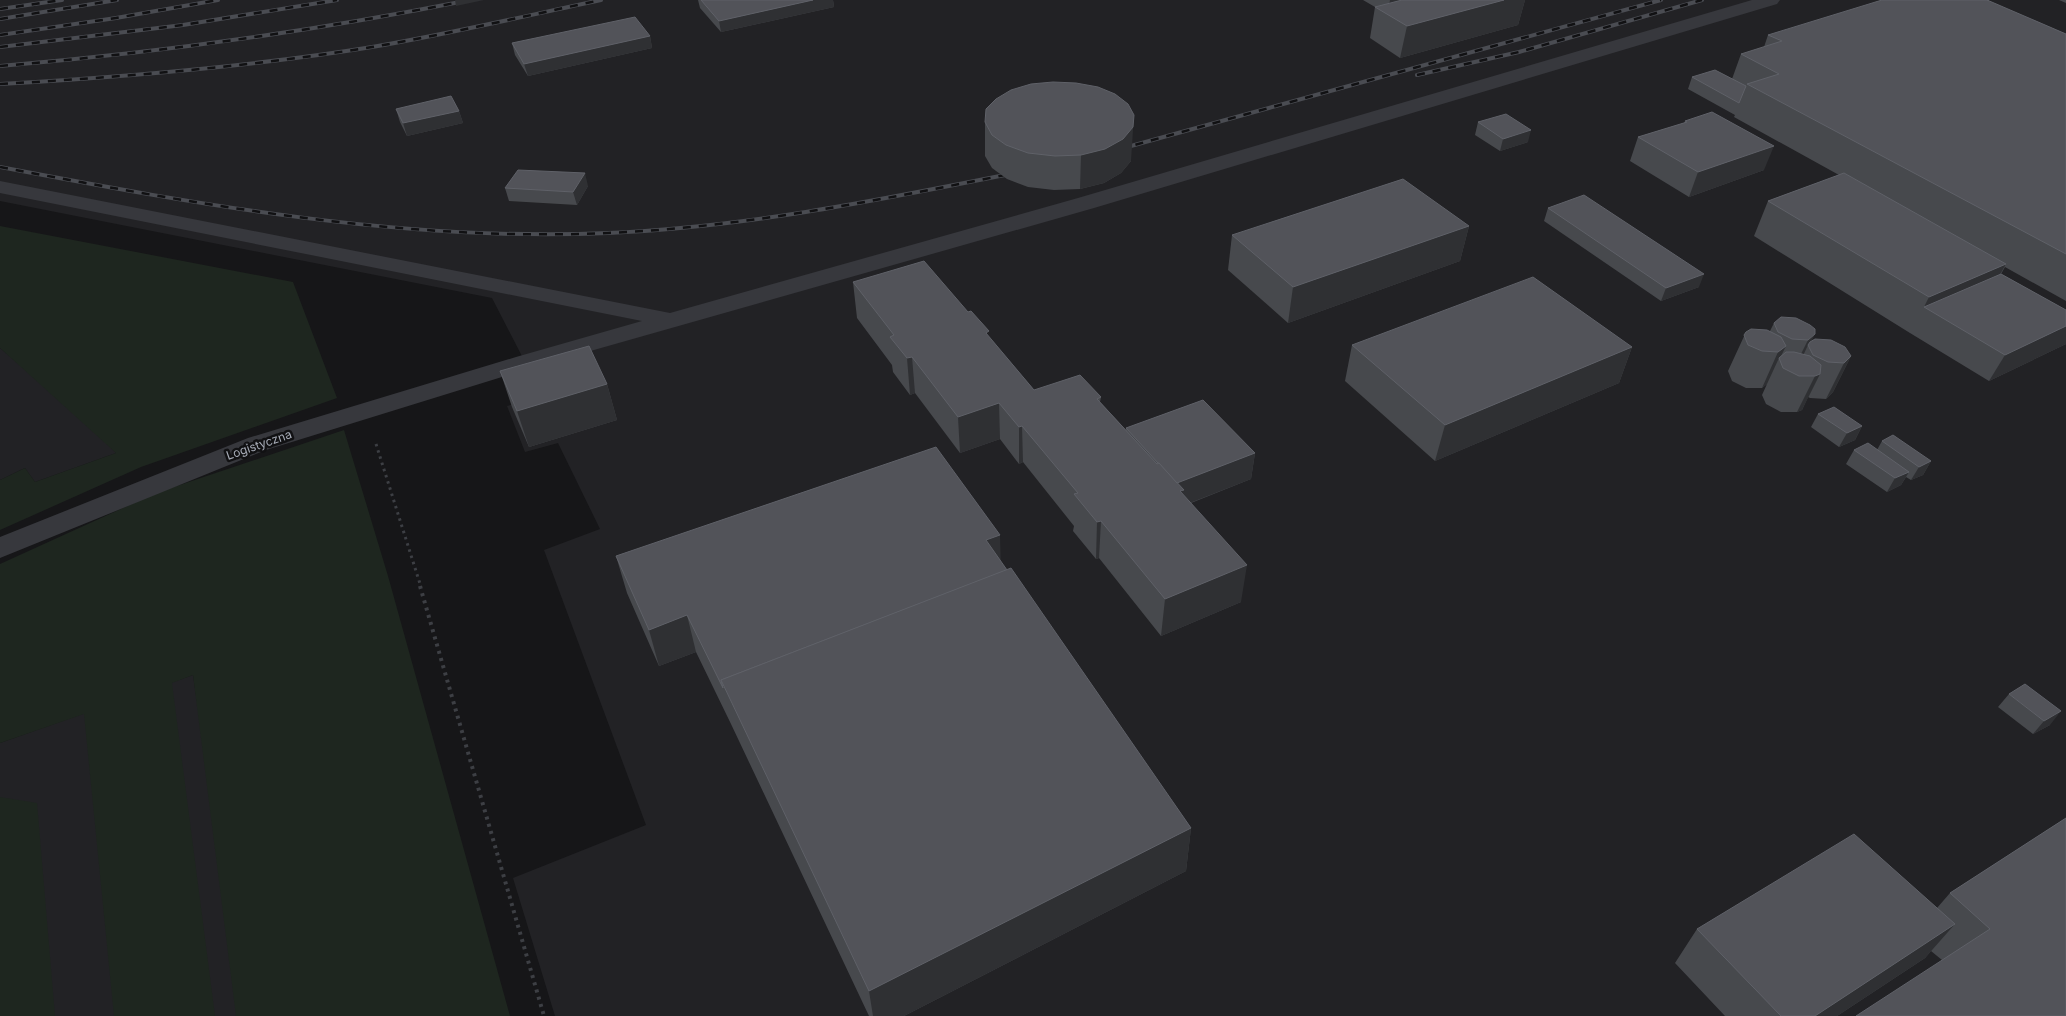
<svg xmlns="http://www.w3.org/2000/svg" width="2066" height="1016" viewBox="0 0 2066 1016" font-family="Inter,sans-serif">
	<rect width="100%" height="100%" fill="#161618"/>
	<g fill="#222225">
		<polygon points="0,0 2066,0 2066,1016 555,1016 513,878 646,825 544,550 600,529 558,443 525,452 507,406 539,397 525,362 492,298 0,201"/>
		<polygon points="0,348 95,429 116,453 35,482 25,468 0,480"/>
		<polygon points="193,675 244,1016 0,1016 0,743"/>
	</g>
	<g fill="#1e261f">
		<polygon points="0,226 293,282 337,398 141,467 0,530 0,480 25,468 35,482 116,453 0,348"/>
		<polygon points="344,430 388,576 510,1016 236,1016 193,675 172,683 215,1016 114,1016 84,714 0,743 0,564 156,493"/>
		<polygon points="0,797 37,803 55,1016 0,1016"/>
	</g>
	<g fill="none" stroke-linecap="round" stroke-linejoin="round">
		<polyline stroke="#3d3f44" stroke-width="3" stroke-dasharray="2.5 4" stroke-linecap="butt" points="376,444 421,587"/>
		<polyline stroke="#3d3f44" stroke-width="4" stroke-dasharray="3 4.5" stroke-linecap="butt" points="420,586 544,1016"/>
		<polygon fill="#37383d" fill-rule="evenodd" points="1752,0 1780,0 1777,4 1094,208 534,367 266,450 0,558 0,537 248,438 516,357 642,321 0,193 0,181 670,313 1078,198"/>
		<defs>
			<g id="rail">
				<polyline points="0,9 62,0"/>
				<polyline points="0,19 117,0"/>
				<polyline points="0,35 116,18 218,0"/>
				<polyline points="0,47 183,25 337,0"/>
				<path d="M0,66C158,53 314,31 470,0"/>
				<polyline points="1417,75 1519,52 1702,0"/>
				<path d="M0,84C124,77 249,67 372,47C449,34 525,16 601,0"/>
				<polyline points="1120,149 1661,0"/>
				<path d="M0,167C201,205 403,242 608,233C747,227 879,200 1015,173"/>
			</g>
		</defs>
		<use href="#rail" stroke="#4a4c52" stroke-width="4"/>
		<use href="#rail" stroke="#111113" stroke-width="2.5" stroke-dasharray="8" stroke-linecap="butt"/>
	</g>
	<g fill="#47494d">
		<polygon points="698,0 833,0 834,7 721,32 700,8"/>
		<polygon points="1363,0 1525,0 1518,25 1400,58 1370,38 1375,7"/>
		<polygon points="2059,0 2066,0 2066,3"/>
		<polygon points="1990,2 2066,34 2066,301 2005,267 2001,274 2066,310 2066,344 1989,381 1910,333 1754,236 1768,201 1839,175 1734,117 1735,115 1688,89 1692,77 1732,79 1741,54 1764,47 1768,35"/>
		<polygon points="650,36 652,48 528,76 515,55 512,43"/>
		<polygon points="396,109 459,111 463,123 407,136 400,122"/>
		<polygon points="1685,121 1764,170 1689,197 1630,161 1638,137 1684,123"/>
		<polygon points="985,122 1131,161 1121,173 1104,183 1080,189 1054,190 1028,187 1007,179 992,168 985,156"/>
		<polygon points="1478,122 1528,142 1500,151 1475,135"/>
		<polygon points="588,186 577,205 509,201 505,188"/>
		<polygon points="1548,208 1699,287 1661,301 1544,221"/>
		<polygon points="1469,226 1460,261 1288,323 1228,270 1232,235"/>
		<polygon points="853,282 989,337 1034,390 1101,397 1100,402 1126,430 1126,428 1255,453 1251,479 1191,503 1241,602 1161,636 1099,558 1096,559 1073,531 1074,526 1023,462 1019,464 1000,439 960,453 915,393 910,395 893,372 892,365 857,318"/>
		<polygon points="1774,323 1812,341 1851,356 1833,392 1826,399 1810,398 1808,397 1802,410 1797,412 1781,412 1766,404 1762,395 1767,384 1762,388 1746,388 1732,381 1728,371 1746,332 1770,331"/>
		<polygon points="1352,345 1632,347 1619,383 1435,461 1345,381"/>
		<polygon points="500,371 607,384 617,420 529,447 512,407"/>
		<polygon points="1818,414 1862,426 1855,440 1839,447 1811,427"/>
		<polygon points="1882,441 1931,461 1923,475 1911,480 1906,477 1901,485 1887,492 1846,464 1854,450 1877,450"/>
		<polygon points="616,556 1001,562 1191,828 1186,871 904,1016 869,1016 731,724 696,652 659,666 627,593"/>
		<polygon points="2009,694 2050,725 2033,734 1998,707"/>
		<polygon points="2066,818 2066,1016 1942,960 1931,951 1925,958 1837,1016 1725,1016 1675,963 1697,929 1937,908 1950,893"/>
	</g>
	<g fill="#2f3033">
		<polygon points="455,0 484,0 456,6"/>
		<polygon points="813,0 833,0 834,7 721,32 719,21"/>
		<polygon points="1390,0 1408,0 1387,15"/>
		<polygon points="1504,0 1525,0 1518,25 1400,58 1407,26"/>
		<polygon points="650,36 652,48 528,76 524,64"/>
		<polygon points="459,111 463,123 407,136 403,123"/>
		<polygon points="1134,115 1131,161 1121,173 1104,183 1080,189 1081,155"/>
		<polygon points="1531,130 1528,142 1500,151 1503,139"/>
		<polygon points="1774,146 1764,170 1689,197 1698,172"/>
		<polygon points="585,173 588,186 577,205 573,192"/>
		<polygon points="1469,226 1460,261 1288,323 1293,287"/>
		<polygon points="2006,264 1986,299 1924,307 1929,297"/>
		<polygon points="1704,274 1699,287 1661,301 1666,288"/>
		<polygon points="2066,326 2066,344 1989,381 2005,355"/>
		<polygon points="1815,334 1809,347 1808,345 1796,371 1792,372 1808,340"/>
		<polygon points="1786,346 1779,360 1779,358 1767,384 1762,388 1778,352"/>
		<polygon points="1632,347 1619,383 1435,461 1445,425"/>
		<polygon points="1851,356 1833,392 1826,399 1844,363"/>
		<polygon points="912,357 915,393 910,395 907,358"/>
		<polygon points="1820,374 1802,410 1797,412 1815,376"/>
		<polygon points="607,384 617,420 529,447 517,411"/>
		<polygon points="999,403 1000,439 960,453 958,417"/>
		<polygon points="1022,426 1023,462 1019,464 1019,427"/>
		<polygon points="1862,426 1855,440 1839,447 1847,433"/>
		<polygon points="1255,453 1251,479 1182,506 1176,483"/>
		<polygon points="1931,461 1923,475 1911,480 1919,467"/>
		<polygon points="1909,472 1901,485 1887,492 1895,478"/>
		<polygon points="1101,521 1099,558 1096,559 1097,522"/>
		<polygon points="1000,535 1001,572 986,540"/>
		<polygon points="1247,565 1241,602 1161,636 1165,599"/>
		<polygon points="687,615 696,652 659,666 649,630"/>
		<polygon points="2061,711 2050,725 2033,734 2044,721"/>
		<polygon points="1191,828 1186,871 904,1016 873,1016 869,991"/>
		<polygon points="1955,924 1925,958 1837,1016 1815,1016"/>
	</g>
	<g fill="#525359" stroke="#5f6168">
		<polygon points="701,0 813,0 719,21"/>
		<polygon points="1402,0 1504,0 1407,26 1375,7"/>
		<polygon points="1882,0 1989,0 1987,0 2066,34 2066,254 1747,84 1779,74 1741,54 1782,41 1768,35"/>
		<polygon points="635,17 650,36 524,64 512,43"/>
		<polygon points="1715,70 1746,86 1739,103 1692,77"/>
		<polygon points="1053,82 1076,83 1098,87 1115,94 1128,104 1134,115 1133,127 1123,139 1105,149 1081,155 1055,156 1028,153 1006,145 992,135 985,122 986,109 996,99 1011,90 1031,84"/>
		<polygon points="451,96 459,111 403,123 396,109"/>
		<polygon points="1712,112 1774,146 1698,172 1638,137 1687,122 1685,121"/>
		<polygon points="1506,114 1531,130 1503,139 1478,122"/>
		<polygon points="518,170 585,173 573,192 505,188"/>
		<polygon points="1844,173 2006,264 1929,297 1768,201"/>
		<polygon points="1403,179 1469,226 1293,287 1232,235"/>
		<polygon points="1584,195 1704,274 1666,288 1548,208"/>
		<polygon points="924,261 968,312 971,311 989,331 986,333 1034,390 1080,375 1101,397 1097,399 1157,464 1159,463 1184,490 1180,491 1247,565 1165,599 1101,521 1097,522 1074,494 1078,493 1022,426 1019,427 999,403 958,417 912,357 907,358 890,337 894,335 853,282"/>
		<polygon points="2001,274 2066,310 2066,326 2005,355 1924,307"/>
		<polygon points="1533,277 1632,347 1445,425 1352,345"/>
		<polygon points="1781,317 1796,318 1810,325 1815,329 1815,334 1808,340 1792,339 1778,332 1774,323"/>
		<polygon points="1751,329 1767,330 1781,337 1786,346 1778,352 1762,351 1748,345 1744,335 1746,332"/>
		<polygon points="1815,339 1831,340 1845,347 1851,356 1844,363 1828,362 1813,355 1808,345 1810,342"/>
		<polygon points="589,346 607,384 517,411 500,371"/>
		<polygon points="1786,352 1794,352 1810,356 1821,365 1820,374 1815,376 1799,376 1783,368 1779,358"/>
		<polygon points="1203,400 1255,453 1177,483 1159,463 1158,463 1126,428"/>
		<polygon points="1834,407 1862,426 1847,433 1818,414"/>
		<polygon points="1893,435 1931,461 1919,467 1882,441"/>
		<polygon points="1868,443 1909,472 1895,478 1854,450"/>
		<polygon points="936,447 1000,535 986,540 1007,570 721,680 723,688 687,615 649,630 616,556"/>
		<polygon points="1011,568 1191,828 869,991 721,680"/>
		<polygon points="2025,684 2061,711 2044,721 2009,694"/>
		<polygon points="2066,818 2066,1016 1856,1016 1990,929 1950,893"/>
		<polygon points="1854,834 1955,924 1815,1016 1781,1016 1697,929"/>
	</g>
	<g text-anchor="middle" stroke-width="5" stroke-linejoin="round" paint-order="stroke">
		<g font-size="12" fill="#a8adb8" stroke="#111113">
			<text transform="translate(259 445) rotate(-19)" y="4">Logistyczna</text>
		</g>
	</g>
</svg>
